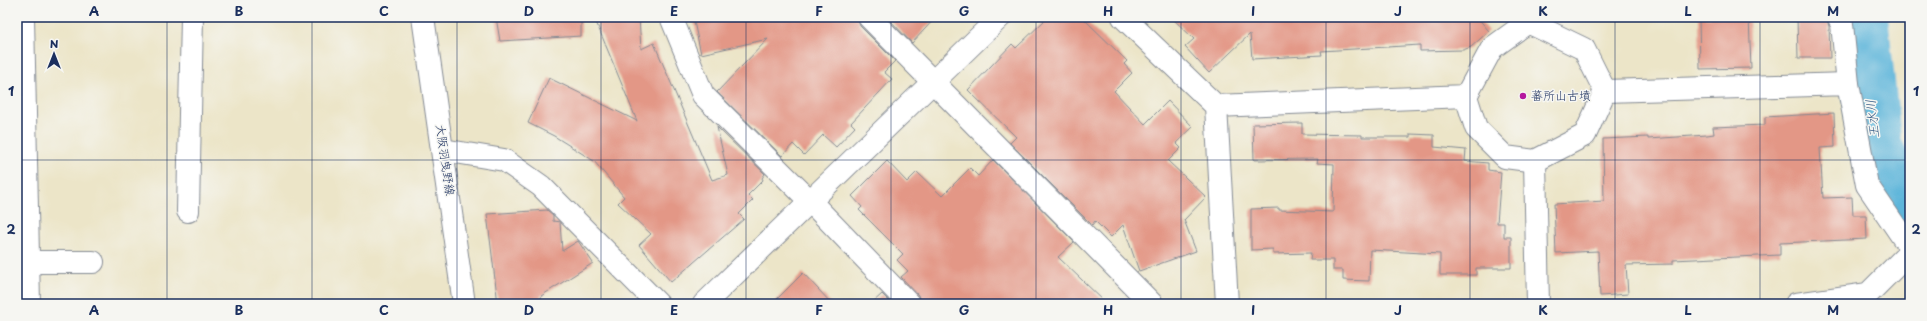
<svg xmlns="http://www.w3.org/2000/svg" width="1927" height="321" viewBox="0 0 1927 321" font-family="'Playpen Sans','Klee One',sans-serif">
	<rect width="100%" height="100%" fill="#f6f6f2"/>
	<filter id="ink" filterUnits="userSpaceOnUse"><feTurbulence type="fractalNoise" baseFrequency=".025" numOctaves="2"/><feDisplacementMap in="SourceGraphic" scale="8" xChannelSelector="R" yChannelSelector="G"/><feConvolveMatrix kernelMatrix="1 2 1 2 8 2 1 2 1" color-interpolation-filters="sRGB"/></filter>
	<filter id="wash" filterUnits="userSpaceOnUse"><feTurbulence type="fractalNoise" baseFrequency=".012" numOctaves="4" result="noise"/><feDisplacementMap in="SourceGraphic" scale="16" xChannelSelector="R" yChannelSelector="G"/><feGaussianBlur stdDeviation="0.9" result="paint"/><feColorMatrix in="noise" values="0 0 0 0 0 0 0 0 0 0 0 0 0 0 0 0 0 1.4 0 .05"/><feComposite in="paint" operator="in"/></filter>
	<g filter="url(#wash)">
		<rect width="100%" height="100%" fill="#ece5c8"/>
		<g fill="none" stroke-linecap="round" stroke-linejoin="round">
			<polyline stroke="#5db5da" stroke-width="54" points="1861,17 1875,147 1910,212"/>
		</g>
		<g id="blocks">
			<g fill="#e39786">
				<polygon points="496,17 581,17 581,36 500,41"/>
				<polygon points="594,17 639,17 641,49 654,43 712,180 728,175 717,127 765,174 762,178 763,180 748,195 753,200 739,214 744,219 671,282 639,245 651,234 618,203 624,197 594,161 554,136 528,123 549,78 637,121"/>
				<polygon points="693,17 857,17 860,26 895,61 884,72 892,79 851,123 855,127 836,147 823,135 804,155 793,144 782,156 717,92 768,39 701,54"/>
				<polygon points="887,17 936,17 912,43"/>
				<polygon points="1048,17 1082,17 1127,61 1124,64 1132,73 1114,91 1145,124 1168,101 1193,127 1176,143 1181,148 1168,161 1206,197 1184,220 1196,251 1139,271 1123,225 1111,237 1095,221 1092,225 1010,143 1016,137 968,90 1012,44 1016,48"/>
				<polygon points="1171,17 1477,17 1489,31 1471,47 1463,50 1420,51 1420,45 1321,51 1322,55 1252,59 1250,34 1209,73 1185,47 1194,39"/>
				<polygon points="1699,17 1749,17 1751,68 1700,69"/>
				<polygon points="1797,17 1822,17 1822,20 1826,20 1829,26 1830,58 1798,58"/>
				<polygon points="1834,113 1835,147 1820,148 1823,198 1852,197 1853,215 1866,215 1867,239 1780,243 1780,255 1673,260 1673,264 1626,265 1628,294 1600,296 1598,251 1556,253 1554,204 1604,201 1603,139 1648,137 1648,139 1707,135 1714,134 1713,127 1765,125 1765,117"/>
				<polygon points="1302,123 1302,134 1362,135 1362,137 1410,137 1410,134 1434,135 1434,147 1466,150 1465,161 1488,163 1488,170 1501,172 1497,223 1504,223 1504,237 1511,237 1511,268 1476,268 1476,275 1440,275 1440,254 1370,250 1369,281 1343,280 1343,270 1333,270 1333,260 1310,260 1311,253 1273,254 1273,249 1251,250 1251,209 1279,208 1279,210 1333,212 1334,164 1317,163 1318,159 1254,160 1253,124"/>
				<polygon points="993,160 1074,242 1058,257 1107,304 921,304 918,295 901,277 908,271 897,260 903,254 859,210 862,207 852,196 887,161 907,182 917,172 942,196 970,168 978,176"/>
				<polygon points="547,210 553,215 553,221 560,222 562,251 578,241 593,263 541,296 542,304 498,304 487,214"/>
				<polygon points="803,273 832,304 772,304"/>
				<polygon points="882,294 892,304 871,304"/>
			</g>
		</g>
	</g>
	<g filter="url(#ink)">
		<use href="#blocks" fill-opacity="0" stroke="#848a93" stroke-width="1"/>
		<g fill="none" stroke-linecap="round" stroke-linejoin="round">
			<defs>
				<g id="minor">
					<polyline points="23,17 29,304"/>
					<polyline points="671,17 703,95 810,201 909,304"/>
					<polyline points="869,17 1152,304"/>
					<polyline points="1123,17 1216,106 1227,304"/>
					<polyline points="1838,17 1842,24 1848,84"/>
					<polyline points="1466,96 1476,128 1505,157 1535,161 1585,135 1605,91"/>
					<polyline points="1216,106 1466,96 1492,48 1528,22 1584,49 1605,91 1848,84 1867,185 1910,248"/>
					<polyline points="443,150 504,160 541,186 658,304"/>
					<polyline points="1535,161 1538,304"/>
					<polyline points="188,211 192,17"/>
					<polyline points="17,262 93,262"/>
					<polyline points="704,304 1000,17"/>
					<polyline points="1796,304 1868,294 1910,252"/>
				</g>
				<polyline id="major" points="423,17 464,304"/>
			</defs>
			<use href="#minor" stroke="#848a93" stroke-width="24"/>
			<use href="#major" stroke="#848a93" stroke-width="24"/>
			<use href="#minor" stroke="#fff" stroke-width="22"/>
			<use href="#major" stroke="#fff" stroke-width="22"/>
		</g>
	</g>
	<path fill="none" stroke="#1b2f5e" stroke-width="1" stroke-opacity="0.55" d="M167,17V304M312,17V304M457,17V304M601,17V304M746,17V304M891,17V304M1036,17V304M1181,17V304M1326,17V304M1470,17V304M1615,17V304M1760,17V304M17,160H1910"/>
	<circle fill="#b5179e" stroke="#f6f6f2" stroke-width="1.5" cx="1523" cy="96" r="4"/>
	<g text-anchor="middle" stroke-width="3" stroke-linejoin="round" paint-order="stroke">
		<g font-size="12" fill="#1b2f5e" stroke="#f6f6f2" text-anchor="start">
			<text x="1531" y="100">蕃所山古墳</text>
		</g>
		<g font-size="12" fill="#1b2f5e" stroke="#f6f6f2">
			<text transform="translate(445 160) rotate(82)" y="4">大阪羽曳野線</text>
		</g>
		<g font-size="13" font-style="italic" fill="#2f5783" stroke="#f6f6f2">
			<text transform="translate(1872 119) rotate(-96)" y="5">王水川</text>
		</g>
	</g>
	<rect width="1927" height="321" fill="none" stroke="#f6f6f2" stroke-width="44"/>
	<g transform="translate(54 54)" stroke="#f6f6f2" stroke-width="3" paint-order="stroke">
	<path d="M0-3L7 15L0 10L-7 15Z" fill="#1b2f5e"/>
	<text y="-6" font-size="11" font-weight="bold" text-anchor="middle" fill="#1b2f5e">N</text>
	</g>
	<rect x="22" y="22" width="1883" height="277" fill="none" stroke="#1b2f5e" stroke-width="1.5"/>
	<g font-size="13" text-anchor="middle" font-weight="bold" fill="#1b2f5e">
		<text x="94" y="16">A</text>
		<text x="239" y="16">B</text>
		<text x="384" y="16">C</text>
		<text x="529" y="16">D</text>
		<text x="674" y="16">E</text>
		<text x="819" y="16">F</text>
		<text x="964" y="16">G</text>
		<text x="1108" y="16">H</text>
		<text x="1253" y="16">I</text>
		<text x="1398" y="16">J</text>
		<text x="1543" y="16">K</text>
		<text x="1688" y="16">L</text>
		<text x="1833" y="16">M</text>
		<text x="11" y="96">1</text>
		<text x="1916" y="96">1</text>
		<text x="11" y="234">2</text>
		<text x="1916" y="234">2</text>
		<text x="94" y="315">A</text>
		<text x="239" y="315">B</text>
		<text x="384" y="315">C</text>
		<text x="529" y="315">D</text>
		<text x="674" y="315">E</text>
		<text x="819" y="315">F</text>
		<text x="964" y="315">G</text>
		<text x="1108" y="315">H</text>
		<text x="1253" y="315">I</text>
		<text x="1398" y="315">J</text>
		<text x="1543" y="315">K</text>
		<text x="1688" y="315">L</text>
		<text x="1833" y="315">M</text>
	</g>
</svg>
